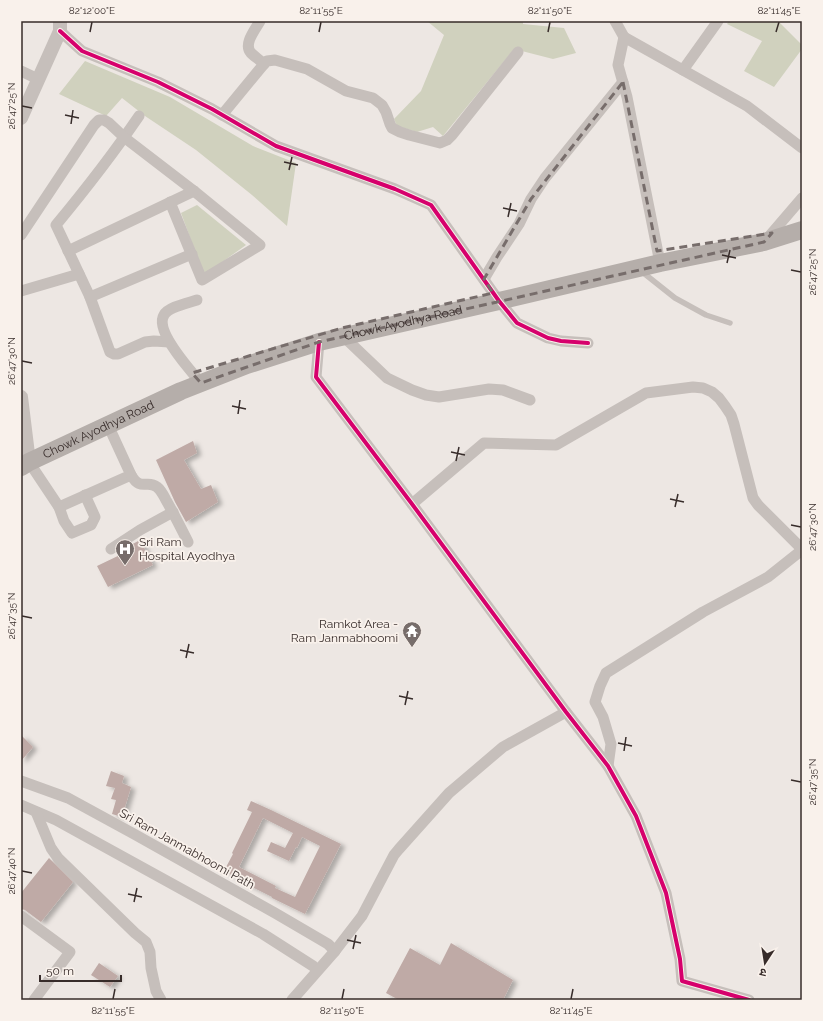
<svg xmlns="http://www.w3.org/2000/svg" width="823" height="1021" viewBox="0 0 823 1021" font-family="Raleway,'Noto Sans Devanagari',sans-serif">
	<defs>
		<filter id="shadow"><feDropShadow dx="4.5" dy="2.5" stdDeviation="2" flood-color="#0004"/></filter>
	</defs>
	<rect width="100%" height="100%" fill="#ede7e3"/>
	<g fill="#d0d1be">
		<polygon points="427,21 523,21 523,24 564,28 576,53 553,59 514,49 443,136 433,127 417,132 397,126 394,119 421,91 444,35"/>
		<polygon points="729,21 778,21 802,45 802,49 774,87 744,71 762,41 727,24"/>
		<polygon points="85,61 170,97 253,146 296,163 287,226 252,195 196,150 145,116 122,98 106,116 59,94"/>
		<polygon points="197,205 246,245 204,275 181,213"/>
	</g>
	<g fill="#bfaaa6" fill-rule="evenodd" filter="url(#shadow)">
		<polygon points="193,441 197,453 184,460 201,489 211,485 218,502 186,522 175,502 156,460"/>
		<polygon points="140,540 153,565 108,587 97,566 122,554 120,551"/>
		<polygon points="21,735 33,747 21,761"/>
		<polygon points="111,771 124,776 122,783 131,787 122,817 112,814 116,800 111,799 115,788 106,786"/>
		<path d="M251,801L271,810L341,844L305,914L272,898V897L240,881L241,880L224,871L233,854L232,853L252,812L247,810ZM263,818L293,833L285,848L271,842L267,851L289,861L296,847L297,848L302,837L320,846L295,897L275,888L276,886L239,867Z"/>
		<polygon points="49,858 73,882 41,922 25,910 21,909 21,893"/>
		<polygon points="451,943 513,980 503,1000 399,1000 386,993 410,948 440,965"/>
		<polygon points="99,963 118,976 110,987 91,975"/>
	</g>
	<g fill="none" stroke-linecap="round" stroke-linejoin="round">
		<polyline stroke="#c6bfbb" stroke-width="5.5" points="641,271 675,298 706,315 730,323"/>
		<g stroke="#c6bfbb" stroke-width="11">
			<path d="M260,21C255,30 243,44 251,53C255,57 260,60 264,64"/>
			<polyline points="615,21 624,37"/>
			<polyline points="60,31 82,51 158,82 212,109 276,146 395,189 431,205 499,301 517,323 548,338 561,341 588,343"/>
			<polyline points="683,70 718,21"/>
			<polyline points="21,71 38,79"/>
			<polyline points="222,115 264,64 267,61 275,60 307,69 346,91 373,98 382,105 386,112 390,124 392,128 400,132 409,135 440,143 447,140 452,135 518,52"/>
			<path d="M139,116C113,154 85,190 56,225L90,297L110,352L114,354H118L145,342L154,341L169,342"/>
			<polyline points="21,235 94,125 99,120 104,120 109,123 125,138 194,191 260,245 202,280 170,202"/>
			<polyline points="766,240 802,198"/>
			<polyline points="68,251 194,191"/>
			<polyline points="660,263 627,97 618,65 624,37 747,106 802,148"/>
			<polyline points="484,279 497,257 519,224 531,199 545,178 623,82"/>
			<polyline points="21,291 79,274"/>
			<polyline points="90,297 192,254"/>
			<path d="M197,300C188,303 168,307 164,315C154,331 191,371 201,383"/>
			<polyline points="343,336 387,378 412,390 426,395 439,397 489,389 503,390 530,400"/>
			<polyline points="319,342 316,377 412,504 566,712 608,766 636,816 666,893 680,959 682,981 749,1000"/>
			<polyline points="29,462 59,507 131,475 108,425"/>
			<path d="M131,475C141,492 147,479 157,487C161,490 164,496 166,500C174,514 181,528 188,542"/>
			<polyline points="412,504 484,443 556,445 646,393 693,387 703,388 712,392 719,398 725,406 731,415 734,424 753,498 758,505 802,549"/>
			<polyline points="59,507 64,521 72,533 91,525 95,517 85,495"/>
			<polyline points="111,549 140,530 173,512"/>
			<polyline points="608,766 611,744 603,717 595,702 600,686 606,673 703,612 768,577 802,550"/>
			<polyline points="21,781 68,798 134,834 275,913 328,944 335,951"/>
			<polyline points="21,805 56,820 263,934 313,966 317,970"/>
			<polyline points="36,812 51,848 58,858 135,933 146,942 150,952 151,968 156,991 161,1000"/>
			<polyline points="21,916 70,952 34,1000"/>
			<polyline points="292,1000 335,951 362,916 394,855 399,849 449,793 503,747 566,712"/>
		</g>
		<g stroke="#c6bfbb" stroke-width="14">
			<polyline points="21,118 60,31 60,21"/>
			<polyline points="21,397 29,462"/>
		</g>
		<path stroke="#b5aeaa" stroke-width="18" id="s1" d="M21,467L29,462L181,391L247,365L319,342L499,301L660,263L764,242L802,230"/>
		<defs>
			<g id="cycleway">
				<polyline points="60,31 82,51 158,82 212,109 276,146 395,189 431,205 499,301 517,323 548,338 561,341 588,343"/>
				<polyline points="319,342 316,377 412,504 566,712 608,766 636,816 666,893 680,959 682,981 749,1000"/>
			</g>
		</defs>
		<use href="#cycleway" stroke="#f9f1eb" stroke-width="6"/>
		<use href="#cycleway" stroke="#d6006c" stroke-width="4"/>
	</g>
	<path fill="none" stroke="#776d6b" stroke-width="3" stroke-dasharray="8 5" stroke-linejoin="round" d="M623,82L657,251L772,233L764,242L319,342L201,383L192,373L342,328L493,293L484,279L531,199Z"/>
	<path fill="none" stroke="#372c2a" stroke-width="1.5" d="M90,32L92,22M319,32L321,22M548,32L550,22M776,32L779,22M22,106L32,108M65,115L79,118M71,124L73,110M284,162L298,165M289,170L292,157M503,208L517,211M508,217L511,203M722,255L736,258M727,263L730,250M791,270L801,272M22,361L32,363M232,406L246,409M238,414L240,400M451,452L465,455M456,461L459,447M670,499L684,502M675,507L678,494M791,525L801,527M22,616L32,618M180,650L194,653M186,658L189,644M399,696L413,699M405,705L408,691M618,743L632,746M624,751L626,737M791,780L801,782M22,871L32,873M128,894L142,897M134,902L137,888M347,940L361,943M353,949L356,935M113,999L115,989M342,999L344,989M571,999L573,989"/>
	<defs>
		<symbol id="hospital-pin" viewBox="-11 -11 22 30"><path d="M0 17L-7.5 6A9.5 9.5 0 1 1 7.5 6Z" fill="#776d6b" stroke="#f9f1eb"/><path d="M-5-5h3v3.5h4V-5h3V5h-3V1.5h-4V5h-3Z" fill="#fff"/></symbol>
		<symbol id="temple-pin" viewBox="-11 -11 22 30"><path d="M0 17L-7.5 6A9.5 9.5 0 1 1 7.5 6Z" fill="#776d6b" stroke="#f9f1eb"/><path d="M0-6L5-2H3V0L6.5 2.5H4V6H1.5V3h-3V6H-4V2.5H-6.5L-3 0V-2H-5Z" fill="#fff"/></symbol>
	</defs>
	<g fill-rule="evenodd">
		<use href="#hospital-pin" x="114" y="538" width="22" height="30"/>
		<use href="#temple-pin" x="401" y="620" width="22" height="30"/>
	</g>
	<g text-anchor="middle" stroke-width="3.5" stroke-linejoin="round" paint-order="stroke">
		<g font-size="12" fill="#372c2a" stroke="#f9f1eb">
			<text dy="4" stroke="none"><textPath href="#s1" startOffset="410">Chowk Ayodhya Road</textPath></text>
			<text dy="4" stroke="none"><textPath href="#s1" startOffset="86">Chowk Ayodhya Road</textPath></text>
			<text transform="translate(187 849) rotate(29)" y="4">Sri Ram Janmabhoomi Path</text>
		</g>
		<g font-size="12" fill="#372c2a" stroke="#f9f1eb" text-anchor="start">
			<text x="139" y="546">Sri Ram<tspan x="139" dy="14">Hospital Ayodhya</tspan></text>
			<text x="398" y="628" text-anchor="end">Ramkot Area -<tspan x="398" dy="14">Ram Janmabhoomi</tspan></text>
		</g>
	</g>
	<rect width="823" height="1021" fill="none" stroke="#f9f1eb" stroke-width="44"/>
	<g transform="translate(765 963) rotate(192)" stroke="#f9f1eb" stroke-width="3" paint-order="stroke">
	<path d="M0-3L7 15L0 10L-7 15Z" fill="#372c2a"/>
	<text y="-6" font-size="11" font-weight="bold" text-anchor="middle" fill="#372c2a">उ</text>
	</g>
	<path d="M40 975v6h81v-6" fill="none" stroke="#372c2a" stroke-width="2"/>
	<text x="46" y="975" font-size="12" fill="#372c2a" stroke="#f9f1eb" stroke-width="3" paint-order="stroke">50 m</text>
	<rect x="22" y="22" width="779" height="977" fill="none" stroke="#372c2a" stroke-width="1.5"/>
	<g font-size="10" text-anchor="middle" fill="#372c2a">
		<text x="92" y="14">82°12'00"E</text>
		<text x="321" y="14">82°11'55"E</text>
		<text x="550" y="14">82°11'50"E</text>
		<text x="779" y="14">82°11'45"E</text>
		<text transform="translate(11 106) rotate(-90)" y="4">26°47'25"N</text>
		<text transform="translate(812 272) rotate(-90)" y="4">26°47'25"N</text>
		<text transform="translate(11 361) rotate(-90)" y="4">26°47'30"N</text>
		<text transform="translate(812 527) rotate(-90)" y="4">26°47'30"N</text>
		<text transform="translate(11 616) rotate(-90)" y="4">26°47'35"N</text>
		<text transform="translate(812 782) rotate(-90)" y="4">26°47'35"N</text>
		<text transform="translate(11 871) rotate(-90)" y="4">26°47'40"N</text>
		<text x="113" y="1014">82°11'55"E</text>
		<text x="342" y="1014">82°11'50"E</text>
		<text x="571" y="1014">82°11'45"E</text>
	</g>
</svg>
